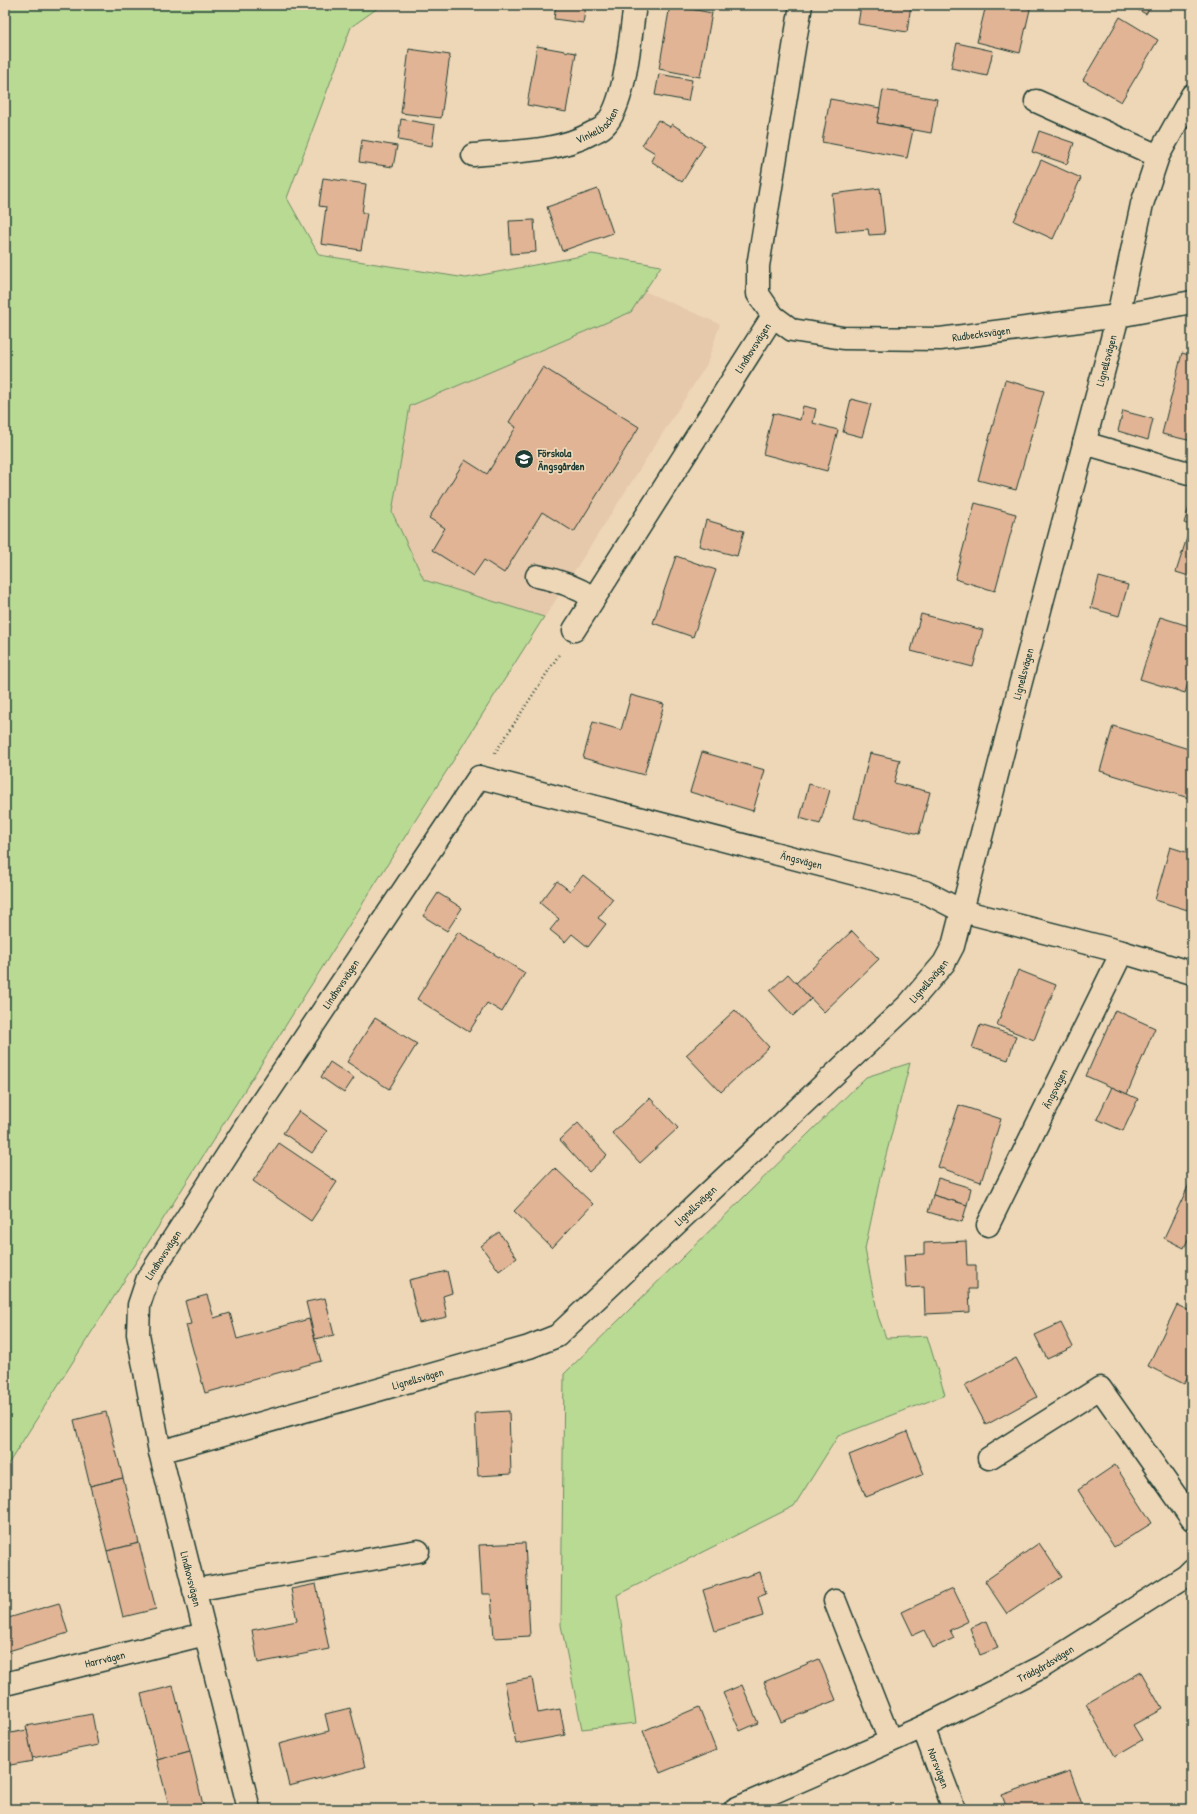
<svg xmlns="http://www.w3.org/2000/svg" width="1197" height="1814" viewBox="0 0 1197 1814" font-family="'Patrick Hand',sans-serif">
	<rect width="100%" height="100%" fill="#eed7b7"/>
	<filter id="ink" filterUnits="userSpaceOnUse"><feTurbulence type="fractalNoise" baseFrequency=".025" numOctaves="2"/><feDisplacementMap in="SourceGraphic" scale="8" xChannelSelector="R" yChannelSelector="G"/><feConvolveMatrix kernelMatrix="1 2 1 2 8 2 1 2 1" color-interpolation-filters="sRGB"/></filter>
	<g filter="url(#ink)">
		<polygon fill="#e6c9ab" points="644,291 720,324 707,364 545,617 424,581 392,512 410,406 630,312"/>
		<g fill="#b8da93" stroke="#6c8c64">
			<polygon points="5,5 382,5 351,27 287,198 319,255 466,278 592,254 661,266 631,312 410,406 392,512 424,580 544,617 5,1469"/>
			<polygon points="910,1063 880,1178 865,1249 878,1316 886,1338 927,1336 945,1395 838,1436 794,1506 617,1595 636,1723 582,1729 561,1625 564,1374 866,1077"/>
		</g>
		<g fill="#e0b495" stroke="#1f3d34">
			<polygon points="556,5 586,6 583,23 554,19"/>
			<polygon points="670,5 712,13 700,77 659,69"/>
			<polygon points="861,5 911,5 907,32 858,24"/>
			<polygon points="986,5 1031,5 1020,53 977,42"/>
			<polygon points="1129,5 1151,5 1146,14"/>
			<polygon points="1120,17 1158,40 1121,102 1083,80"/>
			<polygon points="957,43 993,51 987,76 951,68"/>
			<polygon points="537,46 576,53 566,112 527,105"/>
			<polygon points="409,49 450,55 441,118 401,113"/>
			<polygon points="659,74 692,80 688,101 655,95"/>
			<polygon points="883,90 937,99 931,133 877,123"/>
			<polygon points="830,99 880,108 877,123 913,130 907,158 822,142"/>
			<polygon points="401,119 435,125 432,146 398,140"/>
			<polygon points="658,120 670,127 672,124 705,145 682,182 651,161 655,153 642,145"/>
			<polygon points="1039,131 1074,143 1067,164 1032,152"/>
			<polygon points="362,140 397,146 393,167 359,162"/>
			<polygon points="1041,160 1081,178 1053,239 1014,221"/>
			<polygon points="323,178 366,184 362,213 367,213 361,250 321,244 326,207 319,206"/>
			<polygon points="880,188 885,234 869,235 868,229 836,232 832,194"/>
			<polygon points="598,189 613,233 562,251 547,207"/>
			<polygon points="534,220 536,252 511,254 509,221"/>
			<polygon points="1182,353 1192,356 1192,441 1162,434"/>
			<polygon points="543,367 639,427 574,532 542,512 504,573 484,560 473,576 432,550 445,528 429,518 465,460 487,474 516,427 509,422"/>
			<polygon points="1005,380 1044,391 1016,490 978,480"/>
			<polygon points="851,399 871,404 862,437 843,432"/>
			<polygon points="803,406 816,409 813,423 838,430 827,471 763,454 773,413 800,420"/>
			<polygon points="1123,411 1153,419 1148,440 1118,431"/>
			<polygon points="1192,498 1192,526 1184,523"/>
			<polygon points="975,503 1016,514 995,591 955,579"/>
			<polygon points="706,520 744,531 737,556 699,546"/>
			<polygon points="1191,525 1192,526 1192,577 1176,572"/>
			<polygon points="676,556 716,570 693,637 653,623"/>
			<polygon points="1099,577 1128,585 1119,616 1091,608"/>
			<polygon points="921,614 983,630 973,667 911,651"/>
			<polygon points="1160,617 1192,627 1192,670 1185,693 1140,679"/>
			<polygon points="631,695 664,704 644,775 583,758 593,722 621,730"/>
			<polygon points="1113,726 1192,750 1192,799 1100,771"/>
			<polygon points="702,752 765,770 753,811 690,792"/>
			<polygon points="870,753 900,760 894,783 930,792 919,834 854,818"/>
			<polygon points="809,784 830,790 820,824 800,818"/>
			<polygon points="1170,847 1192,854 1191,911 1155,900"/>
			<polygon points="583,875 613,899 598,918 606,924 588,947 572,934 565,942 550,930 559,919 540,903 557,881 570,891"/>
			<polygon points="438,893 462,908 447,931 423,916"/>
			<polygon points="852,931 879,959 824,1012 796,983"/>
			<polygon points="458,932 525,973 502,1012 487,1003 469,1032 417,999"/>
			<polygon points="1018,970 1056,985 1034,1040 997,1025"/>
			<polygon points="788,974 811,999 793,1016 770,991"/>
			<polygon points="735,1010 769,1047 721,1092 686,1055"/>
			<polygon points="1115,1010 1155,1028 1127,1094 1086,1076"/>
			<polygon points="375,1018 417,1044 389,1089 347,1062"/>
			<polygon points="980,1025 1016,1036 1008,1060 972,1048"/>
			<polygon points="330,1062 354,1078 344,1093 321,1077"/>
			<polygon points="1112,1087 1138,1099 1123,1131 1097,1119"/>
			<polygon points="650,1098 678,1128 640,1163 612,1133"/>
			<polygon points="959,1105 1001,1119 981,1182 938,1167"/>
			<polygon points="299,1111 327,1131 312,1153 283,1133"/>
			<polygon points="578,1123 607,1155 589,1172 560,1140"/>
			<polygon points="279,1143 337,1182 311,1221 253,1181"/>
			<polygon points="555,1168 593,1204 552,1248 514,1211"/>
			<polygon points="938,1178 971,1188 967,1205 933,1195"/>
			<polygon points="1192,1178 1192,1231 1184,1248 1164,1238"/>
			<polygon points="933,1195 967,1205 962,1222 928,1212"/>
			<polygon points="499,1232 517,1258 499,1271 481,1246"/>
			<polygon points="966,1241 967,1265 976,1265 976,1289 969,1289 970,1312 925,1314 924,1287 906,1288 904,1255 924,1254 924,1243"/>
			<polygon points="447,1271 452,1293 443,1296 447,1317 419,1323 409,1280"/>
			<polygon points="207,1295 214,1318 230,1313 237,1339 309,1319 321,1361 205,1393 186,1325 191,1324 185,1301"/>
			<polygon points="325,1298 334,1335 315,1339 306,1302"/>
			<polygon points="1177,1305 1192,1312 1192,1368 1184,1384 1148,1366"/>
			<polygon points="1061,1323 1073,1347 1047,1359 1035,1335"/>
			<polygon points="1016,1358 1037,1397 986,1425 965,1385"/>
			<polygon points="509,1411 511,1474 478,1476 475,1413"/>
			<polygon points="106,1412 123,1478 90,1486 74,1420"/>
			<polygon points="907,1432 924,1474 866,1497 849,1455"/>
			<polygon points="1115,1465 1152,1523 1114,1547 1078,1490"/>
			<polygon points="123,1478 139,1543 107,1551 90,1486"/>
			<polygon points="139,1543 156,1609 123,1617 107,1551"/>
			<polygon points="525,1543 530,1636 494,1638 491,1594 482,1594 479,1545"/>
			<polygon points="1039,1543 1062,1577 1007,1614 985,1581"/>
			<polygon points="760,1572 766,1594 758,1597 763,1616 715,1631 703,1590"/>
			<polygon points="316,1584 329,1649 258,1663 252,1630 297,1621 291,1589"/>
			<polygon points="953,1588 969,1621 950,1630 954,1638 933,1648 924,1630 913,1635 902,1612"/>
			<polygon points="59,1603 68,1633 5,1652 5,1619"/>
			<polygon points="987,1621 998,1648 980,1655 970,1628"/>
			<polygon points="819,1659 836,1700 781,1722 764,1682"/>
			<polygon points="1141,1672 1162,1709 1133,1725 1142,1740 1115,1756 1086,1704"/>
			<polygon points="532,1678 538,1713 560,1709 565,1735 516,1744 505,1683"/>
			<polygon points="742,1685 758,1723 740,1731 723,1693"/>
			<polygon points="173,1686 190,1751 157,1760 141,1694"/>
			<polygon points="699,1707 716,1750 660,1773 643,1731"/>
			<polygon points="350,1708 365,1767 289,1786 279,1744 329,1731 325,1714"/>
			<polygon points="92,1714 98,1745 32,1758 26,1726"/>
			<polygon points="27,1730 33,1761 5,1766 5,1734"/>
			<polygon points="190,1751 204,1809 170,1809 157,1760"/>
			<polygon points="1070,1771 1083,1807 1078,1809 1007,1809 1002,1795"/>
		</g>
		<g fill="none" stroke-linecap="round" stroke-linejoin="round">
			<defs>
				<g id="minor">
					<path id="s1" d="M801,5L758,266V294L773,316L792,330L843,338L940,339L1118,316L1192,302"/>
					<polyline points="1036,101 1158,156"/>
					<path id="s2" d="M473,155C512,151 556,153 592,133C596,131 602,129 605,125C626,103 630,36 635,5"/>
					<polyline points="1084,443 1192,474"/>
					<path d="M537,576C559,580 576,587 594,598"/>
					<path id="s3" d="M574,630L773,316"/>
					<path id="s4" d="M988,1225L1122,952"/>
					<path id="s5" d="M160,1452L529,1347L557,1336L909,1004L944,963L953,946L1019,689L1118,316L1142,204L1158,156L1192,95"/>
					<polyline points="989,1458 1100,1388 1192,1519"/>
					<polyline points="194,1590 418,1551"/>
					<polyline points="835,1601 890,1741"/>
					<path id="s6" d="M5,1684L205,1634"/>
					<path id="s7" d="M923,1727L954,1809"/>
					<path id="s8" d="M249,1809L160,1452L138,1334L139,1305L148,1278L248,1123L479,777L925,892L962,911L1122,952L1192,973"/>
					<path id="s9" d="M735,1809L923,1727L1042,1667L1186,1576L1192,1570"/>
				</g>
			</defs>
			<use href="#minor" stroke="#1f3d34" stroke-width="25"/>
			<polyline stroke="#1f3d34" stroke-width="2.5" stroke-dasharray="1 3" stroke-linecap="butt" points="495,753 560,653"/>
			<use href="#minor" stroke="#eed7b7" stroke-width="22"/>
		</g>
	</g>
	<defs>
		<symbol id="school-disc" viewBox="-11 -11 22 22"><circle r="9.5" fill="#1f3d34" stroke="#eed7b7"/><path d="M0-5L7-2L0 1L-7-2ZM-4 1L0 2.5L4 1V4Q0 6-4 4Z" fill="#fff"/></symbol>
	</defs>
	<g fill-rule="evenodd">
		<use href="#school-disc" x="513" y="448" width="22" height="22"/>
	</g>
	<g text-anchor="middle" stroke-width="3.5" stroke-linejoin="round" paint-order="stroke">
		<g font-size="11" fill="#1f3d34" stroke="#eed7b7">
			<text dy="4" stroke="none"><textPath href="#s2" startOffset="131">Vinkelbacken</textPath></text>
			<text dy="4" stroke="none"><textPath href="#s1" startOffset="533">Rudbecksvägen</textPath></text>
			<text dy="4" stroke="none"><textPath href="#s3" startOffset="334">Lindhovsvägen</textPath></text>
			<text dy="4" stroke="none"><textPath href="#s5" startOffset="1576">Lignellsvägen</textPath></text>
			<text dy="4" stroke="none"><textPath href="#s5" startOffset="1252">Lignellsvägen</textPath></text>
			<text dy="4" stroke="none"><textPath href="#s8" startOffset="1479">Ängsvägen</textPath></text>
			<text dy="4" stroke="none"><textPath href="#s5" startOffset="928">Lignellsvägen</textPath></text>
			<text dy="4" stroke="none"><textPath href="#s8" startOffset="897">Lindhovsvägen</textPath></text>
			<text dy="4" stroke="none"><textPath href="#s4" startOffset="152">Ängsvägen</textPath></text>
			<text dy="4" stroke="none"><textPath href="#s5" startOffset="604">Lignellsvägen</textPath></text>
			<text dy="4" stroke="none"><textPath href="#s8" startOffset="573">Lindhovsvägen</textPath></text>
			<text dy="4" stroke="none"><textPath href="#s5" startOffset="268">Lignellsvägen</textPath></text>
			<text transform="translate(191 1579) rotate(76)" y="4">Lindhovsvägen</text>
			<text dy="4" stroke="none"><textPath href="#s6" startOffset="103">Harrvägen</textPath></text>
			<text dy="4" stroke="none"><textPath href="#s9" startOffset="343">Trädgårdsvägen</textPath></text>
			<text dy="4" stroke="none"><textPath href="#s7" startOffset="44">Norsvägen</textPath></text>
		</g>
		<g font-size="11" font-weight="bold" fill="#1f3d34" stroke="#eed7b7" text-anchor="start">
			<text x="538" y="457">Förskola<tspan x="538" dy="13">Ängsgården</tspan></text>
		</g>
	</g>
	<rect width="1197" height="1814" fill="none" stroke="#eed7b7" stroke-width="20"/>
	<rect x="10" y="10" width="1177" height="1794" fill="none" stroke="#1f3d34" stroke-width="1.5" filter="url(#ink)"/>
</svg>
